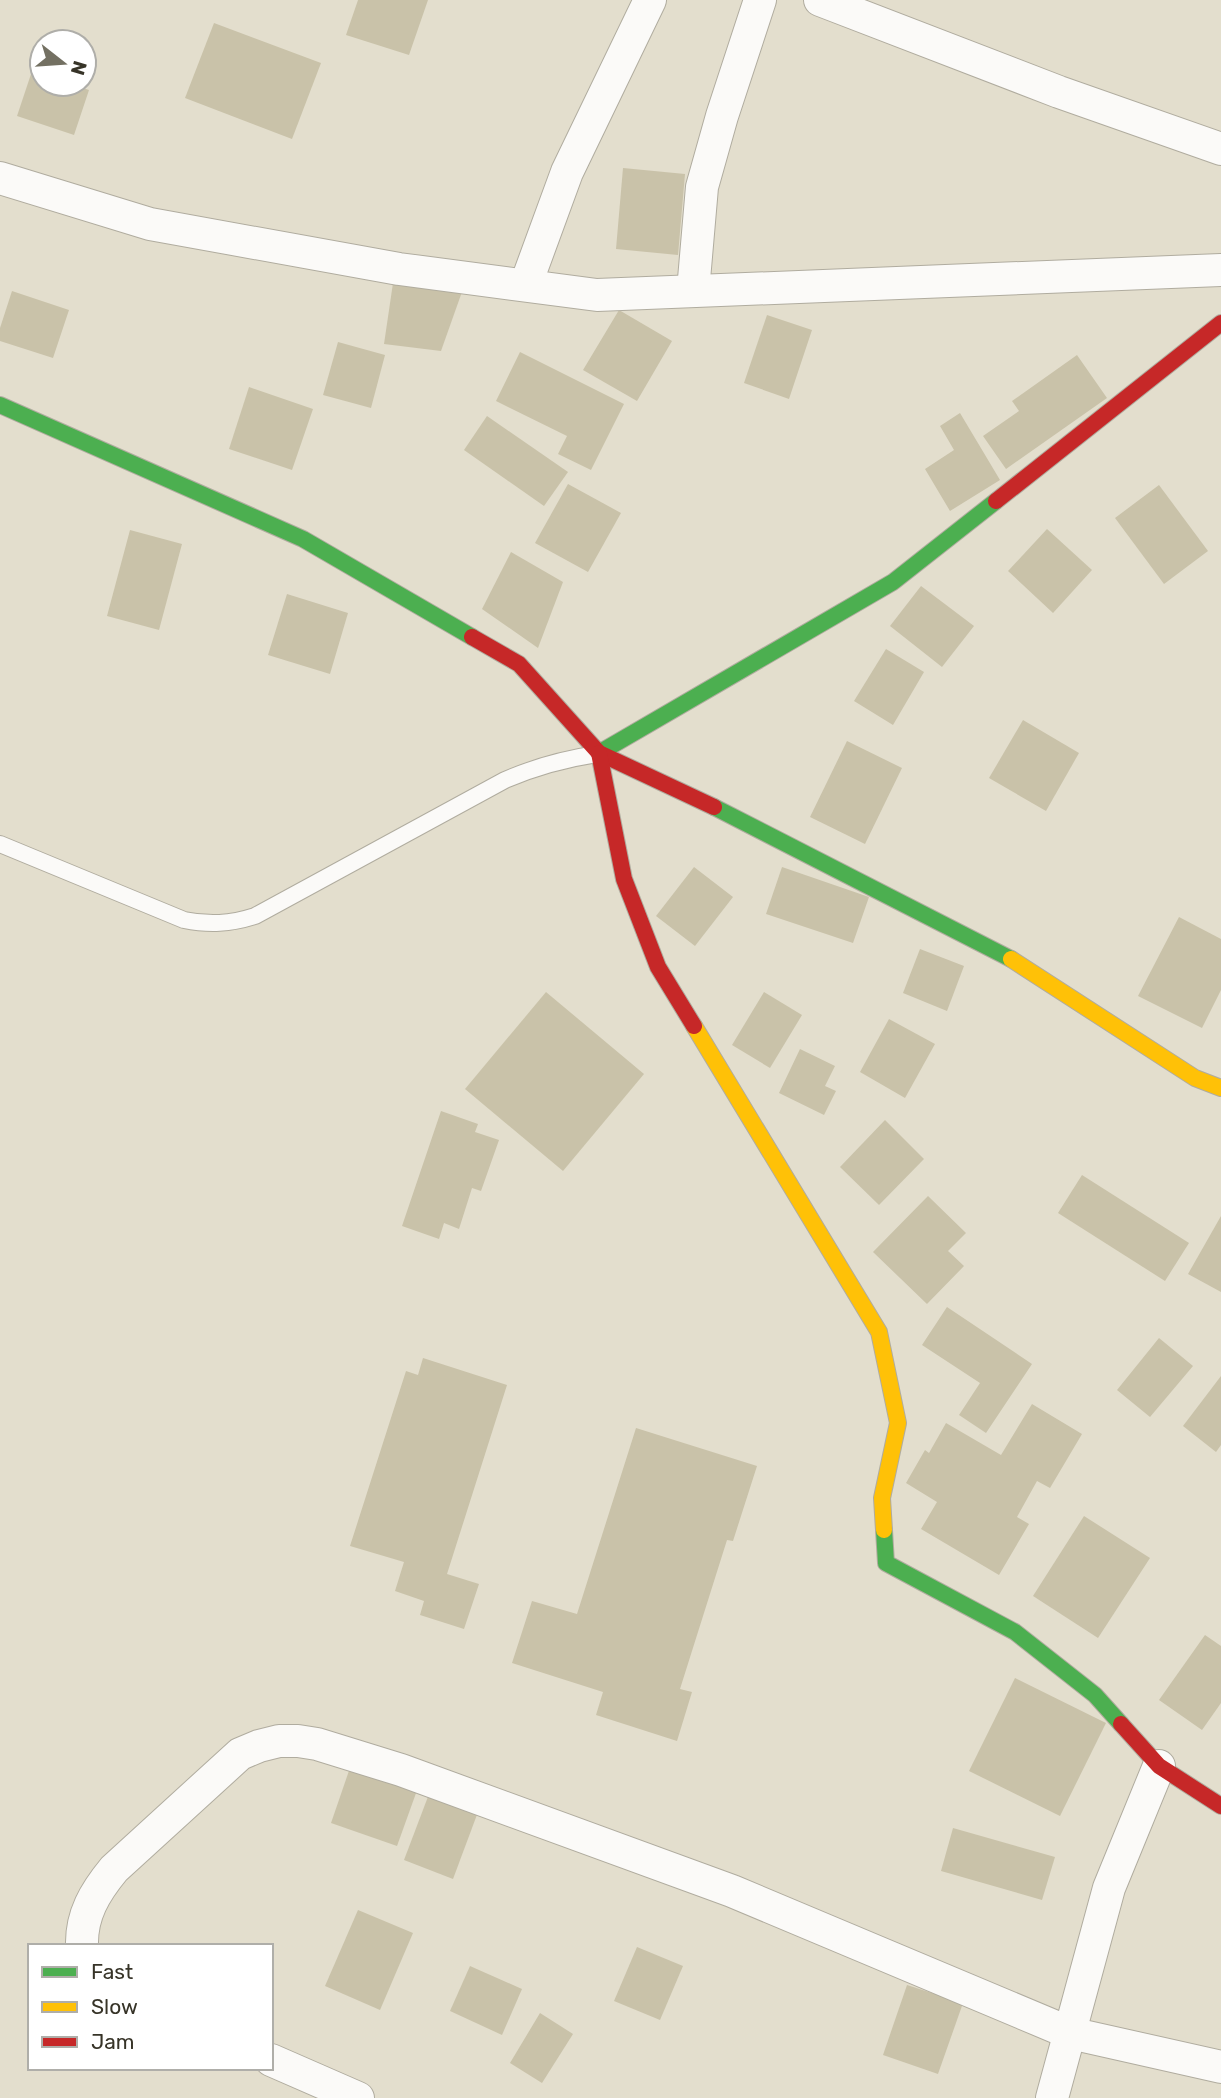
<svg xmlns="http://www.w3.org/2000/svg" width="1221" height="2098" viewBox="0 0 1221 2098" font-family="Rubik,sans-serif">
	<rect width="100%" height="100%" fill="#e3decd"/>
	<g fill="#c9c2a9">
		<polygon points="358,0 428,0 409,55 346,35"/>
		<polygon points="214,23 321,63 292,139 185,98"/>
		<polygon points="32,71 42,74 42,84 71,84 89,90 74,135 17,116"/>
		<polygon points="623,168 685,174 678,255 616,249"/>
		<polygon points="393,283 463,289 441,351 384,344"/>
		<polygon points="12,291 69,310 53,358 0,341 0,328"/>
		<polygon points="619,310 672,341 637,401 583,370"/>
		<polygon points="767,315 812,330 789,399 744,383"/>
		<polygon points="338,342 385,355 371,408 323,395"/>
		<polygon points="520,352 624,404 591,470 558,454 567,436 496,401"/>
		<polygon points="1077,355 1107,398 1006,469 983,436 1019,411 1012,401"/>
		<polygon points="249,387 313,409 292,470 229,449"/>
		<polygon points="960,413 1000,480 950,511 925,469 954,450 940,426"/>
		<polygon points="487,416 568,472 544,506 464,450"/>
		<polygon points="568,484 621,513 588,572 535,543"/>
		<polygon points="1159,485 1208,551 1164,584 1115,518"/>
		<polygon points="1047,529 1092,570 1053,613 1008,571"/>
		<polygon points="130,530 182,544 159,630 107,616"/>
		<polygon points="511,552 563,582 538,648 482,609"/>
		<polygon points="921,586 974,626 942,667 890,626"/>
		<polygon points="287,594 348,613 330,674 268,655"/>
		<polygon points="886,649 924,672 893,725 854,701"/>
		<polygon points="1023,720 1079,753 1046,811 989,778"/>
		<polygon points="847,741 902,768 865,844 810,817"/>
		<polygon points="694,867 733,897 695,946 656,916"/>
		<polygon points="782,867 869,897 853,943 766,914"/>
		<polygon points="1179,917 1221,939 1221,990 1202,1028 1138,996"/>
		<polygon points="920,949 964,966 947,1011 903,993"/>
		<polygon points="546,992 644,1074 563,1171 465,1089"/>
		<polygon points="764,992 802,1015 770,1068 732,1045"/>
		<polygon points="889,1019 935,1044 905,1098 860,1072"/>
		<polygon points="800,1049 835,1066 825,1086 836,1091 824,1115 779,1093"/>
		<polygon points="441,1111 478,1124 475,1132 499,1140 481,1191 472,1188 459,1229 444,1223 439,1239 402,1226"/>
		<polygon points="885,1120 924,1159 879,1205 840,1167"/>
		<polygon points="1082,1175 1189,1243 1165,1281 1058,1213"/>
		<polygon points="928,1196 966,1233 948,1251 964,1266 927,1304 873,1252"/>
		<polygon points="1221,1216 1221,1292 1188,1274"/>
		<polygon points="947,1307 1032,1364 986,1433 959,1415 980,1383 922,1345"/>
		<polygon points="1159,1338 1193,1366 1150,1417 1117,1390"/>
		<polygon points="423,1358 507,1385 447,1574 479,1584 464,1629 420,1615 424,1601 395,1591 404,1562 350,1546 406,1371 418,1375"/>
		<polygon points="1221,1376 1221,1445 1216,1452 1183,1426"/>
		<polygon points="1032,1404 1082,1434 1050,1488 1037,1481 1017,1517 1029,1524 999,1575 921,1529 937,1502 906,1483 925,1450 929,1453 946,1423 1001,1455"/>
		<polygon points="636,1428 757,1466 733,1541 727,1540 680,1689 692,1692 677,1741 596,1715 603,1692 512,1663 532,1601 577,1614"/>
		<polygon points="1084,1516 1150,1558 1098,1638 1033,1596"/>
		<polygon points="1205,1635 1221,1646 1221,1703 1202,1730 1159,1700"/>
		<polygon points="1015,1678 1106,1723 1060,1816 969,1771"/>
		<polygon points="353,1759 420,1782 397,1846 331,1823"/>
		<polygon points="429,1794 478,1812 453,1879 404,1860"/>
		<polygon points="953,1828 1055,1857 1042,1900 941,1871"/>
		<polygon points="358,1910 413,1933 380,2010 325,1986"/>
		<polygon points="637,1947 683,1966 660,2020 614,2001"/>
		<polygon points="470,1966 522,1989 502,2035 450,2011"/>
		<polygon points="907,1985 963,2003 938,2074 883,2055"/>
		<polygon points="540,2013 573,2034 542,2083 510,2063"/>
	</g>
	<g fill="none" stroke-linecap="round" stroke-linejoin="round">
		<defs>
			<path id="lane" d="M0,844L184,920C209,925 230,924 255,916L505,780C535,767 564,759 597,754"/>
			<g id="street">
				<polyline points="820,0 1059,92 1221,149"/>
				<polyline points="0,178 150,224 399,269 597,295 1221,270"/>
				<polyline points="526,284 567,172 650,0"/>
				<polyline points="693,291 702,187 722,116 760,0"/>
				<path d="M82,1946C81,1915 95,1892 114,1869L240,1754L259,1746L279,1741H298L317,1744L401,1770L732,1891L1070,2033L1221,2067"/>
				<polyline points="271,2060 358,2098"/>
				<polyline points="1052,2098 1109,1888 1159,1766"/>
			</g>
			<g id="fast">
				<polyline points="0,405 303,539 472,637"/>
				<polyline points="599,753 893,582 996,501"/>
				<polyline points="714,807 1011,959"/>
				<polyline points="884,1530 886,1563 1015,1632 1095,1695 1121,1724"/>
			</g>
			<g id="slow">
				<polyline points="1011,959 1195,1078 1221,1088"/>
				<polyline points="694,1026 879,1332 898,1423 882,1498 884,1530"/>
			</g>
			<g id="jam">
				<polyline points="996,501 1221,323"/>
				<polyline points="472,637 519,664 599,753 714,807"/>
				<polyline points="599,753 624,879 658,967 694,1026"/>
				<polyline points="1121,1724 1159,1766 1221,1806"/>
			</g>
		</defs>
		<use href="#lane" stroke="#b0ac9f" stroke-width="18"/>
		<use href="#street" stroke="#b0ac9f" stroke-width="34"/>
		<use href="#fast" stroke="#b0ac9f" stroke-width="18"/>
		<use href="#slow" stroke="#b0ac9f" stroke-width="18"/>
		<use href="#jam" stroke="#b0ac9f" stroke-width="18"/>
		<use href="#lane" stroke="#fbfaf8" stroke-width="16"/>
		<use href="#street" stroke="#fbfaf8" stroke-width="32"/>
		<use href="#fast" stroke="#4caf50" stroke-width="16"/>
		<use href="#slow" stroke="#ffc107" stroke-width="16"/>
		<use href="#jam" stroke="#c62828" stroke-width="16"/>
	</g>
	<rect x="28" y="1944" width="245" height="126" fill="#ffffff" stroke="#afaea9" stroke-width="2"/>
	<rect x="42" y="1967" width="35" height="10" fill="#4caf50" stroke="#afaea9" stroke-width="2"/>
	<text x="91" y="1979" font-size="21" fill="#373428">Fast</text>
	<rect x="42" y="2002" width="35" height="10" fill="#ffc107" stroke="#afaea9" stroke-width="2"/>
	<text x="91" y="2014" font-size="21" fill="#373428">Slow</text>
	<rect x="42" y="2037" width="35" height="10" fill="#c62828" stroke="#afaea9" stroke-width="2"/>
	<text x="91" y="2049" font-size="21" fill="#373428">Jam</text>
	<g transform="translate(63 63) rotate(107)"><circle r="33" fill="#ffffff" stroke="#afaea9" stroke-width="2"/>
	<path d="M0-5L12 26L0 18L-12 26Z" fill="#737062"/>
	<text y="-10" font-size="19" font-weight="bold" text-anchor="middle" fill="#373428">N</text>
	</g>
</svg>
